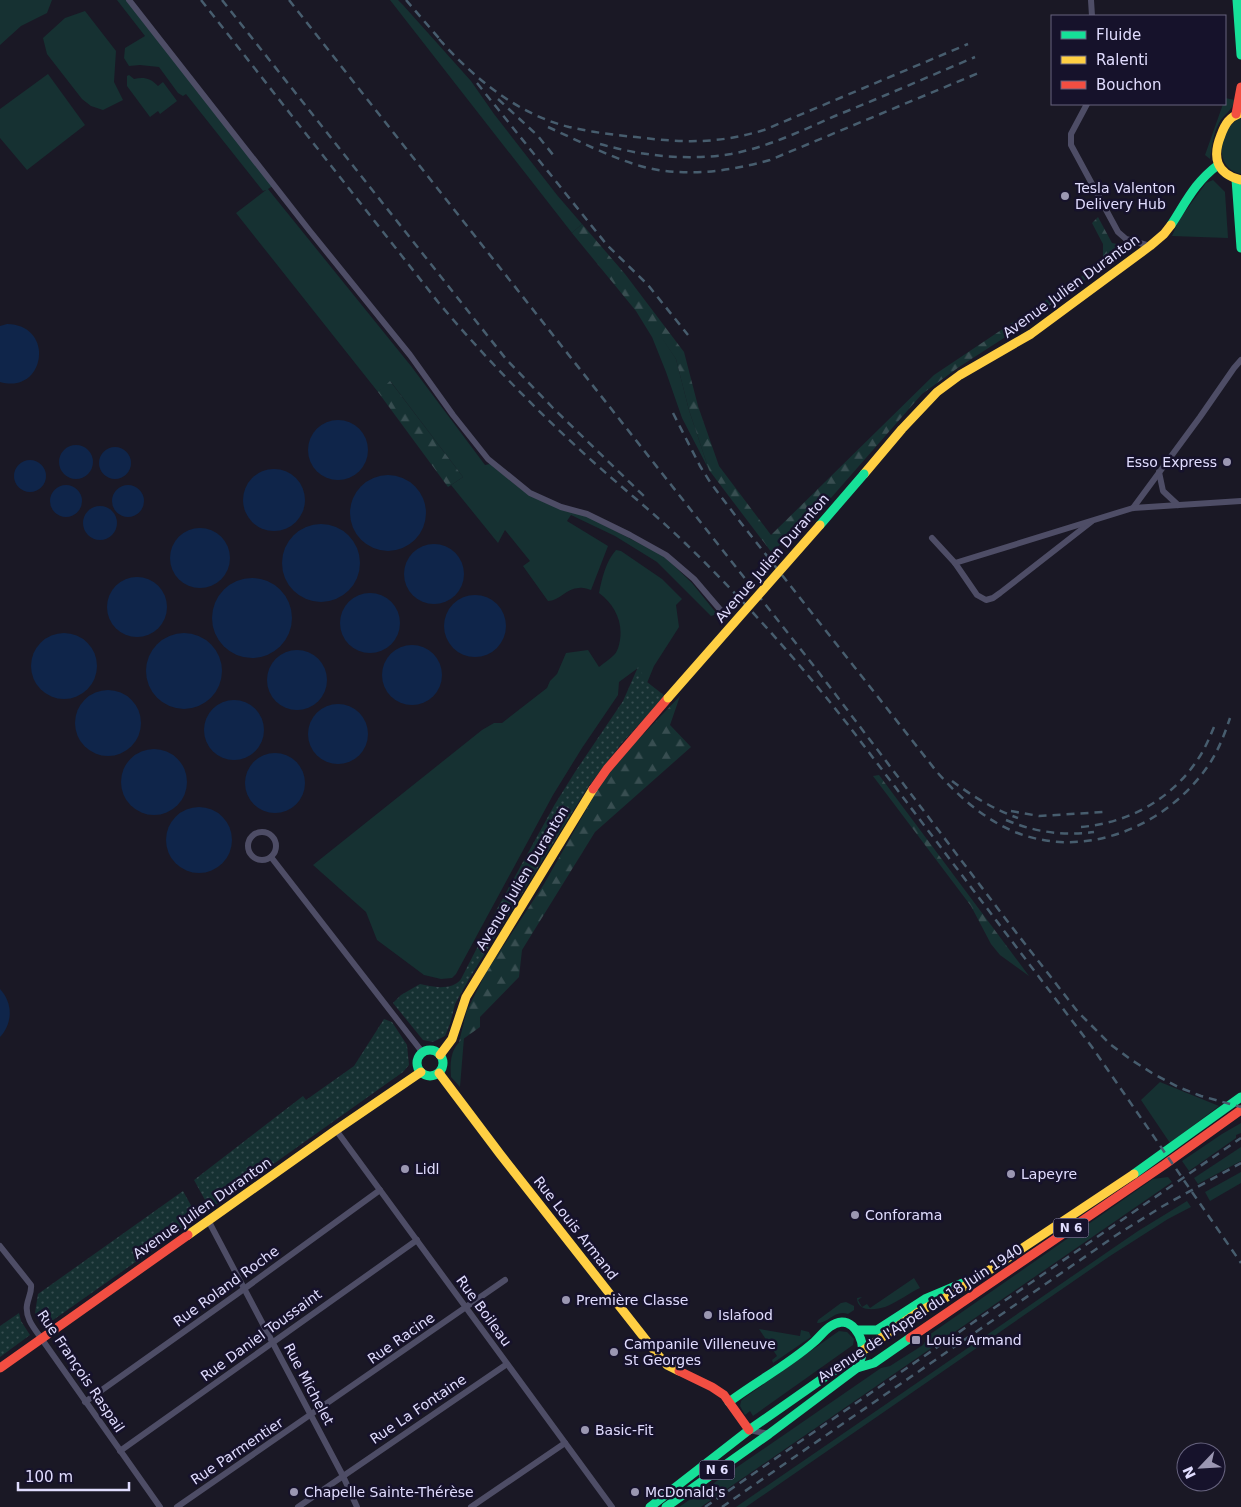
<svg xmlns="http://www.w3.org/2000/svg" width="1241" height="1507" viewBox="0 0 1241 1507" font-family="'DejaVu Sans',sans-serif">
	<defs>
		<pattern id="forest-firs" width="22" height="20" patternUnits="userSpaceOnUse" patternTransform="scale(1.25)"><rect width="22" height="20" fill="#163132"/><path d="M5 1l3.5 6h-7zM16 11l3.5 6h-7z" fill="#384e51"/></pattern>
		<pattern id="park-dots" width="8" height="8" patternUnits="userSpaceOnUse" patternTransform="scale(1.25)"><rect width="8" height="8" fill="#163132"/><path d="M2 2h.1M6 6h.1" fill="none" stroke="#384e51" stroke-width="1.8" stroke-linecap="round"/></pattern>
	</defs>
	<rect width="100%" height="100%" fill="#1a1825"/>
	<g fill="#163132">
		<polygon points="0,0 52,0 47,13 21,26 0,45"/>
		<path d="M117,0H127L273,186L268,189L411,366L485,465L490,464L522,490L588,517L664,556L692,583L717,614L711,616L657,562L615,536L571,515L567,521L608,546L591,590C587,589 583,587 579,588C567,588 559,601 548,601L523,566L530,561L505,530L498,543L451,485L463,477L391,382L378,392L236,213L266,190L263,191L186,94L183,96L178,93L159,67L140,65L129,66L124,58L125,48L145,36Z"/>
		<polygon points="390,0 398,0 403,5 471,81 494,114 557,195 582,224 572,233"/>
		<polygon points="85,11 116,51 114,82 123,100 103,110 91,106 82,99 47,54 43,38 65,18"/>
		<polygon points="48,74 85,125 27,170 0,138 0,109"/>
		<path d="M129,75L134,79C144,77 150,78 158,86L163,82L177,101L160,114L158,111L150,117L127,86V76Z"/>
		<path d="M1225,98L1235,100C1233,110 1224,114 1219,123C1213,134 1212,147 1210,159L1205,155L1223,104H1225Z"/>
		<path d="M1241,118V174C1211,168 1220,126 1241,118Z"/>
		<polygon points="1213,180 1225,192 1228,238 1172,236 1179,220 1206,183"/>
		<polygon points="661,336 676,359 689,410 709,470 682,418 666,372 652,337"/>
		<path d="M616,550L621,551L662,579L682,599L676,605L679,627L654,666L638,705V668L619,682L618,695L582,748L553,795L456,974L452,978L441,979L424,975L377,940L366,912L313,865L482,730L494,723H502L547,688L550,681L557,674L566,653L588,650L599,667C604,663 610,659 614,655C618,651 619,645 620,640C623,621 614,604 599,593C602,578 606,561 616,550Z"/>
		<path d="M464,1038L460,1087L451,1077C450,1062 450,1048 464,1038Z"/>
		<polygon points="1160,1082 1219,1106 1170,1143 1141,1100"/>
		<polygon points="1241,1123 1241,1133 1236,1135 1236,1138 1189,1171 1182,1161 1222,1134"/>
		<polygon points="1241,1147 1241,1161 1198,1184 1194,1178"/>
		<polygon points="1241,1172 1241,1183 1210,1201 1205,1192"/>
		<polygon points="1168,1177 1172,1182 701,1507 679,1507 881,1368 890,1366 923,1345 929,1335 1153,1179"/>
		<polygon points="1187,1201 1191,1207 1168,1219 1110,1256 746,1507 736,1507 1138,1231"/>
		<path d="M914,1278L920,1288C909,1293 896,1303 885,1307C875,1310 857,1312 857,1298L862,1297L858,1300L862,1307L867,1304L870,1308Z"/>
		<path d="M846,1302L854,1306V1310L848,1314C835,1309 829,1323 817,1323L818,1320L841,1303Z"/>
		<polygon points="759,1329 800,1336 801,1330 809,1332 811,1337 773,1363 772,1360 777,1356"/>
		<polygon points="839,1331 847,1332 854,1339 853,1345 753,1416 750,1411 745,1415 740,1406 741,1401 744,1398"/>
	</g>
	<g fill="url(#forest-firs)">
		<polygon points="1098,217 1112,243 1131,247 1007,336 959,367 922,394 823,507 816,506 772,553 709,470 689,410 676,359 661,337 652,337 636,311 572,233 582,224 625,274 684,352 698,406 719,466 771,535 934,375 1103,262 1103,244 1092,223"/>
		<polygon points="390,381 463,477 448,487 378,392"/>
		<polygon points="680,696 670,725 691,747 595,832 522,950 519,977 480,1017 480,1027 459,1042 467,1010 487,971 544,884 602,782 635,743"/>
		<polygon points="879,775 1029,976 1000,955 991,944 971,906 873,776"/>
	</g>
	<g fill="url(#park-dots)">
		<path d="M638,667L647,682L665,696L621,744L588,787L469,979L455,1004L450,1024L445,1036L433,1042L423,1040L393,1003L401,995L420,984C432,987 452,991 461,979L497,909L555,804L575,772L623,701Z"/>
		<polygon points="384,1019 392,1022 407,1045 409,1065 403,1072 210,1209 194,1180 303,1096 306,1100 354,1066"/>
		<polygon points="183,1191 198,1218 46,1325 35,1313 38,1294"/>
		<polygon points="19,1313 21,1321 30,1335 0,1357 0,1326"/>
	</g>
	<g fill="#0f254a">
		<path d="M7,324C56,325 45,395 0,382V326Z"/>
		<circle cx="338" cy="450" r="30"/>
		<circle cx="76" cy="462" r="17"/>
		<circle cx="115" cy="463" r="16"/>
		<circle cx="30" cy="476" r="16"/>
		<circle cx="274" cy="500" r="31"/>
		<circle cx="388" cy="513" r="38"/>
		<circle cx="128" cy="501" r="16"/>
		<circle cx="66" cy="501" r="16"/>
		<circle cx="100" cy="523" r="17"/>
		<circle cx="321" cy="563" r="39"/>
		<circle cx="200" cy="558" r="30"/>
		<circle cx="434" cy="574" r="30"/>
		<circle cx="137" cy="607" r="30"/>
		<circle cx="252" cy="618" r="40"/>
		<circle cx="370" cy="623" r="30"/>
		<circle cx="475" cy="626" r="31"/>
		<circle cx="184" cy="671" r="38"/>
		<circle cx="64" cy="666" r="33"/>
		<circle cx="412" cy="675" r="30"/>
		<circle cx="297" cy="680" r="30"/>
		<circle cx="108" cy="723" r="33"/>
		<circle cx="234" cy="730" r="30"/>
		<circle cx="338" cy="734" r="30"/>
		<circle cx="154" cy="782" r="33"/>
		<circle cx="275" cy="783" r="30"/>
		<circle cx="199" cy="840" r="33"/>
		<path d="M0,989C13,1003 13,1023 0,1037Z"/>
	</g>
	<g fill="none" stroke-linecap="round" stroke-linejoin="round">
		<g stroke="#4e4d66" stroke-width="6">
			<polyline points="129,0 309,230 410,355 453,415 488,459 530,493 561,507 587,514 630,535 666,555 694,579 723,613"/>
			<polyline points="1091,0 1092,16"/>
			<polyline points="1087,104 1071,134 1071,145 1118,232 1126,239 1150,246"/>
			<polyline points="1159,472 1163,491 1178,505"/>
			<polyline points="1133,508 1200,417 1234,368 1241,360"/>
			<polyline points="932,538 955,563 977,595 986,600 993,598 1000,593 1091,522"/>
			<polyline points="955,563 1133,508 1241,501"/>
			<circle cx="262" cy="846" r="14"/>
			<polyline points="271,857 423,1053"/>
			<polyline points="336,1130 612,1507"/>
			<polyline points="208,1220 343,1476 357,1507"/>
			<path d="M0,1246L31,1285C32,1292 28,1298 27,1305C25,1318 34,1328 41,1338L160,1507"/>
			<polyline points="85,1402 237,1294 380,1190"/>
			<polyline points="749,1430 769,1434"/>
			<polyline points="120,1451 417,1240"/>
			<polyline points="177,1507 505,1280"/>
			<polyline points="298,1507 507,1364"/>
			<polyline points="471,1507 565,1443"/>
		</g>
		<g stroke="#16e098" stroke-width="9">
			<polyline points="1237,0 1241,55"/>
			<polyline points="1236,179 1241,248"/>
			<path d="M1171,225C1186,202 1195,182 1218,165"/>
			<circle cx="430" cy="1063" r="13"/>
			<polyline points="1134,1174 1241,1097"/>
			<polyline points="856,1330 877,1330 925,1299 963,1283"/>
			<path d="M729,1402C757,1381 788,1365 814,1342C822,1335 829,1323 842,1322C850,1322 856,1329 859,1335C865,1347 863,1357 857,1368"/>
			<polyline points="650,1507 749,1430 842,1365"/>
			<polyline points="666,1507 769,1434 857,1368 874,1363 910,1338"/>
		</g>
		<g stroke="#ffcf43" stroke-width="9">
			<path d="M1241,113C1229,117 1225,124 1221,135C1212,157 1216,174 1241,180"/>
			<polyline points="864,474 902,429 937,392 960,375 1031,334 1150,246 1164,234 1171,225"/>
			<polyline points="440,1055 452,1039 466,997 593,789"/>
			<polyline points="439,1073 500,1154 657,1354 667,1365 679,1371"/>
			<polyline points="188,1235 336,1130 421,1072"/>
			<polyline points="842,1365 920,1311 947,1297 979,1277 1134,1174"/>
		</g>
		<g stroke="#f24e42" stroke-width="9">
			<polyline points="1236,114 1241,87"/>
			<polyline points="593,789 607,769 668,698"/>
			<polyline points="910,1338 1164,1165 1241,1110"/>
			<polyline points="0,1368 188,1235"/>
			<polyline points="679,1371 712,1387 724,1395 749,1430"/>
		</g>
		<g stroke="#475d6e" stroke-width="2.5" stroke-dasharray="8 6" stroke-linecap="butt">
			<path d="M201,0L438,302C481,353 528,402 577,447C612,480 650,509 685,543C744,600 798,661 849,726L1092,1047L1241,1263"/>
			<polyline points="222,0 506,359 553,408 646,498"/>
			<polyline points="289,0 817,670 1008,922 1078,1012 1110,1044 1130,1059 1152,1073 1178,1087 1201,1096 1241,1107"/>
			<polyline points="406,0 443,43"/>
			<path d="M439,39C474,78 517,114 569,127C591,132 614,135 636,137C683,143 718,144 764,130L968,44"/>
			<polyline points="477,83 607,245 648,285 688,335"/>
			<polyline points="498,99 538,136 554,156"/>
			<path d="M548,127C579,141 615,160 648,168C689,177 731,171 770,160L981,72"/>
			<path d="M600,144C642,156 688,161 731,154C768,147 801,131 835,116C882,97 928,77 975,57"/>
			<path d="M673,413L700,466L710,482L741,523L937,772C959,797 984,819 1015,832C1087,861 1169,825 1210,763C1219,749 1225,733 1230,718"/>
			<path d="M952,781C972,796 995,810 1018,818"/>
			<polyline points="1011,811 1039,816 1103,812"/>
			<path d="M1006,820C1034,832 1063,836 1094,832"/>
			<path d="M1081,827C1128,823 1170,800 1196,762C1204,751 1209,739 1214,727"/>
			<polyline points="705,1507 1241,1138"/>
			<polyline points="722,1507 1118,1234 1163,1206 1241,1163"/>
		</g>
		<polyline stroke="#16e098" stroke-width="9" points="820,525 864,474"/>
		<polyline stroke="#ffcf43" stroke-width="9" points="668,698 820,525"/>
	</g>
	<g fill="#9b97b2" stroke="#16122b" stroke-width="2">
		<circle cx="1065" cy="196" r="5"/>
		<circle cx="1227" cy="462" r="5"/>
		<circle cx="405" cy="1169" r="5"/>
		<circle cx="1011" cy="1174" r="5"/>
		<circle cx="855" cy="1215" r="5"/>
		<circle cx="566" cy="1300" r="5"/>
		<circle cx="708" cy="1315" r="5"/>
		<rect x="911" y="1335" width="10" height="10" rx="2.5"/>
		<circle cx="614" cy="1352" r="5"/>
		<circle cx="585" cy="1430" r="5"/>
		<circle cx="294" cy="1492" r="5"/>
		<circle cx="635" cy="1492" r="5"/>
	</g>
	<g text-anchor="middle" stroke-width="5" stroke-linejoin="round" paint-order="stroke">
		<g fill="#16122b" stroke="#a39fbf" stroke-width="1">
			<rect x="1053.5" y="1218.5" width="35" height="19" rx="4"/>
			<rect x="699.5" y="1460.5" width="35" height="19" rx="4"/>
		</g>
		<g font-size="12" font-weight="bold" fill="#e0dcfe">
			<text x="1071" y="1232">N 6</text>
			<text x="717" y="1474">N 6</text>
		</g>
		<g font-size="14" fill="#e0dcfe" stroke="#16122b" text-anchor="start">
			<text x="1075" y="193">Tesla Valenton<tspan x="1075" dy="16">Delivery Hub</tspan></text>
			<text x="1217" y="467" text-anchor="end">Esso Express</text>
			<text x="415" y="1174">Lidl</text>
			<text x="1021" y="1179">Lapeyre</text>
			<text x="865" y="1220">Conforama</text>
			<text x="576" y="1305">Première Classe</text>
			<text x="718" y="1320">Islafood</text>
			<text x="926" y="1345">Louis Armand</text>
			<text x="624" y="1349">Campanile Villeneuve<tspan x="624" dy="16">St Georges</tspan></text>
			<text x="595" y="1435">Basic-Fit</text>
			<text x="304" y="1497">Chapelle Sainte-Thérèse</text>
			<text x="645" y="1497">McDonald's</text>
		</g>
		<g font-size="14" fill="#e0dcfe" stroke="#16122b">
			<text transform="translate(1071 286) rotate(-36)" y="5">Avenue Julien Duranton</text>
			<text transform="translate(772 558) rotate(-49)" y="5">Avenue Julien Duranton</text>
			<text transform="translate(522 878) rotate(-59)" y="5">Avenue Julien Duranton</text>
			<text transform="translate(202 1208) rotate(-35)" y="5">Avenue Julien Duranton</text>
			<text transform="translate(576 1228) rotate(52)" y="5">Rue Louis Armand</text>
			<text transform="translate(226 1286) rotate(-36)" y="5">Rue Roland Roche</text>
			<text transform="translate(484 1311) rotate(54)" y="5">Rue Boileau</text>
			<text transform="translate(920 1313) rotate(-33)" y="5">Avenue de l'Appel du 18 Juin 1940</text>
			<text transform="translate(261 1335) rotate(-36)" y="5">Rue Daniel Toussaint</text>
			<text transform="translate(401 1338) rotate(-35)" y="5">Rue Racine</text>
			<text transform="translate(81 1371) rotate(56)" y="5">Rue François Raspail</text>
			<text transform="translate(309 1384) rotate(62)" y="5">Rue Michelet</text>
			<text transform="translate(418 1409) rotate(-34)" y="5">Rue La Fontaine</text>
			<text transform="translate(237 1451) rotate(-34)" y="5">Rue Parmentier</text>
		</g>
	</g>
	<rect x="1051" y="15" width="175" height="90" fill="#16122b" stroke="#67637f"/>
	<rect x="1061" y="31" width="25" height="8" fill="#16e098" stroke="#67637f"/>
	<text x="1096" y="40" font-size="15" fill="#e0dcfe">Fluide</text>
	<rect x="1061" y="56" width="25" height="8" fill="#ffcf43" stroke="#67637f"/>
	<text x="1096" y="65" font-size="15" fill="#e0dcfe">Ralenti</text>
	<rect x="1061" y="81" width="25" height="8" fill="#f24e42" stroke="#67637f"/>
	<text x="1096" y="90" font-size="15" fill="#e0dcfe">Bouchon</text>
	<g transform="translate(1201 1467) rotate(245)"><circle r="24" fill="#16122b" stroke="#67637f"/>
	<path d="M0-4L9 19L0 12L-9 19Z" fill="#9b97b2"/>
	<text y="-8" font-size="14" font-weight="bold" text-anchor="middle" fill="#e0dcfe">N</text>
	</g>
	<path d="M18 1482v8h111v-8" fill="none" stroke="#e0dcfe" stroke-width="2.5"/>
	<text x="25" y="1482" font-size="15" fill="#e0dcfe" stroke="#16122b" stroke-width="4" paint-order="stroke">100 m</text>
</svg>
